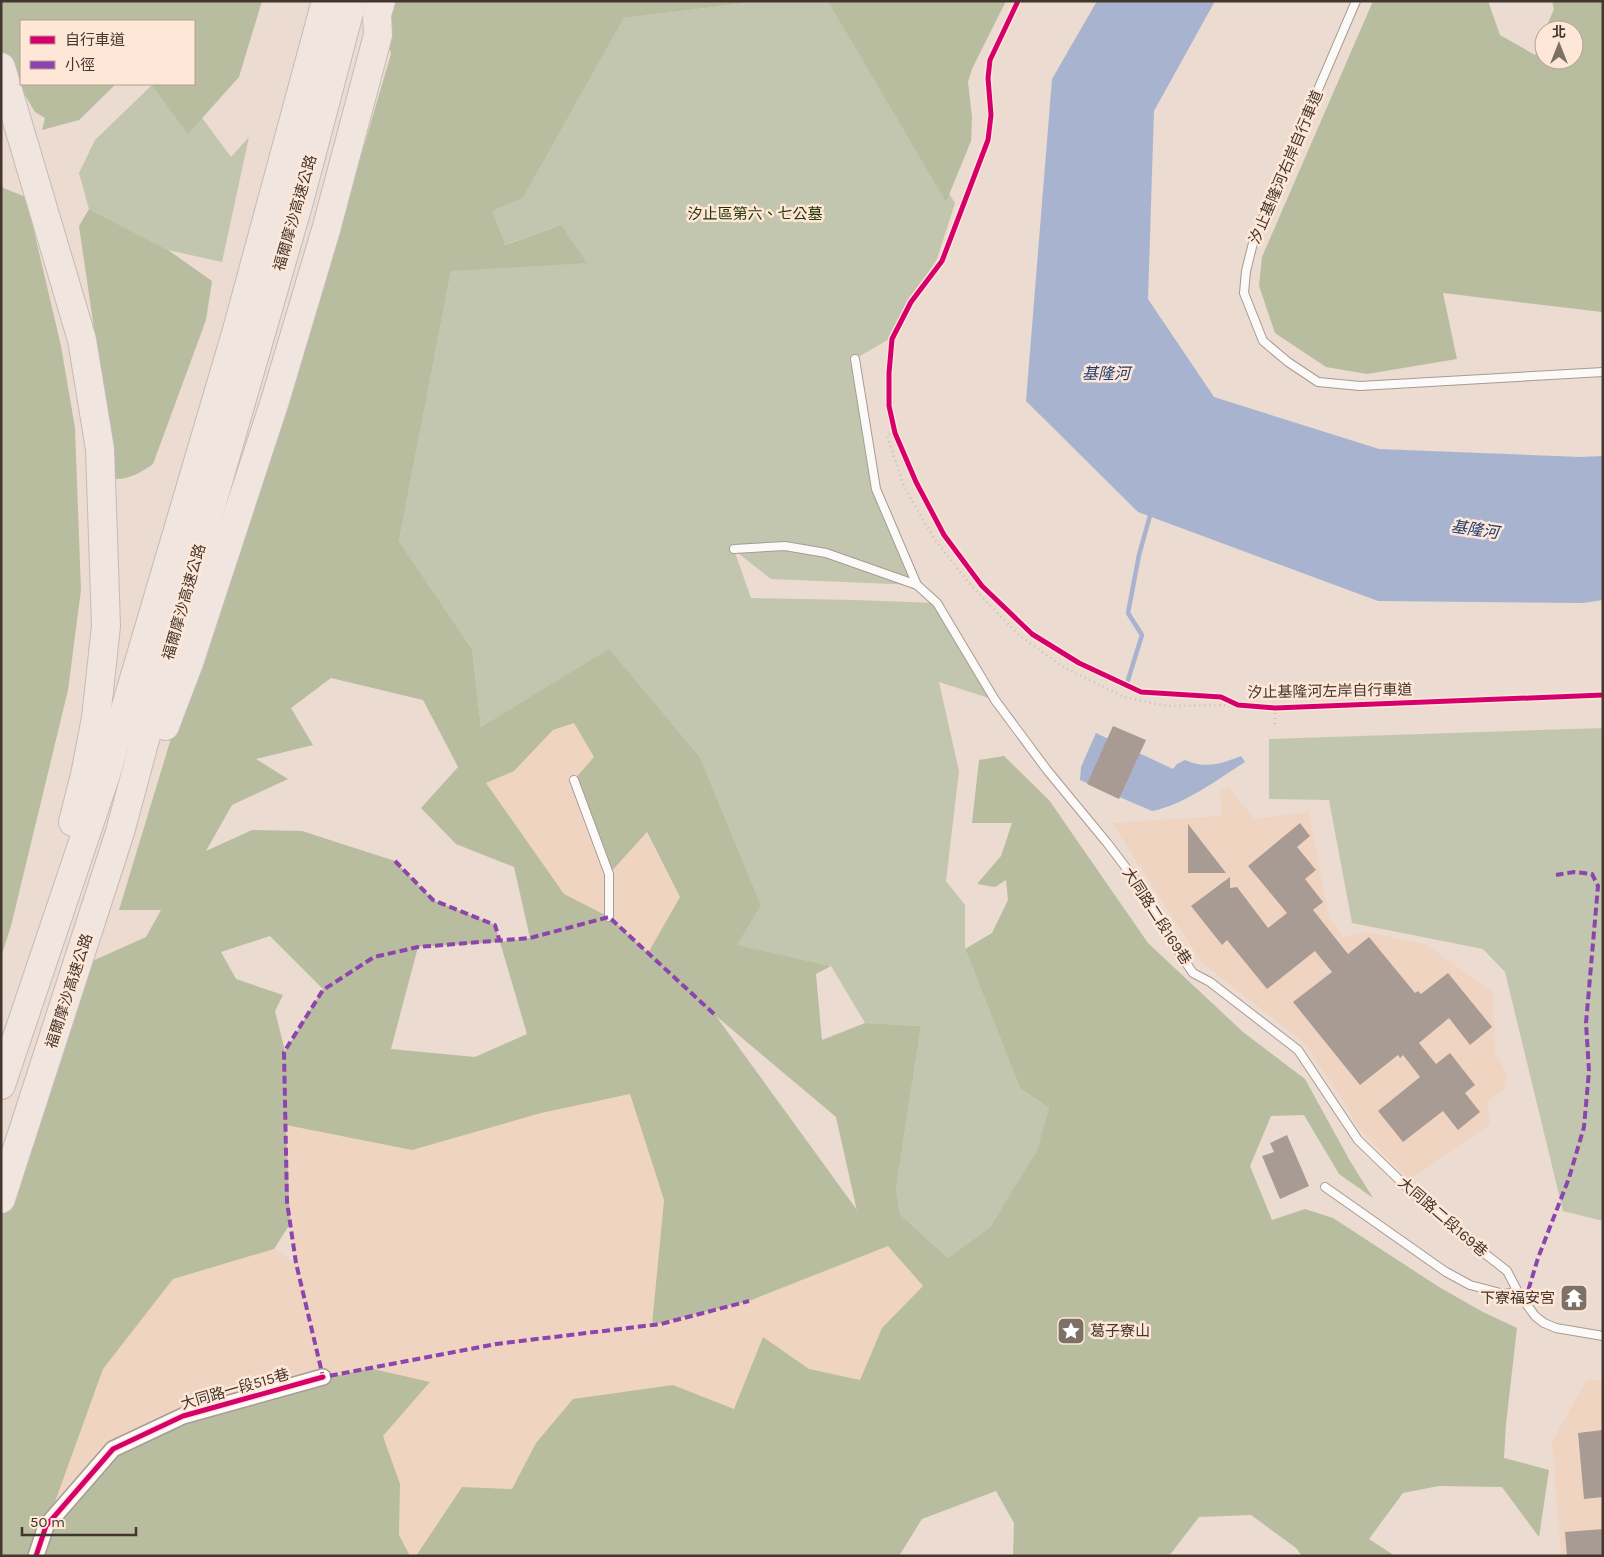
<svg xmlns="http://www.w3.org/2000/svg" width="1604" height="1557" viewBox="0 0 1604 1557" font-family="Karla,'Noto Sans TC',sans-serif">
	<rect width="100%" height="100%" fill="#ebdbd0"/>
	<g fill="#efd4c2">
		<polygon points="574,722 594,757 609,874 646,832 680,897 648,953 609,917 564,894 486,783 514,771 553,730"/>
		<polygon points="1228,786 1254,819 1309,812 1329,918 1343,937 1364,932 1425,944 1493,992 1495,1053 1508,1076 1504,1090 1487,1102 1490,1124 1409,1180 1359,1128 1340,1096 1303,1042 1202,963 1112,823 1222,816 1220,791"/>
		<polygon points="630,1094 664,1200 652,1325 749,1301 888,1246 923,1286 882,1328 860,1380 809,1369 763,1337 734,1409 673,1385 536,1443 512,1489 462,1487 416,1556 410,1556 399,1535 400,1484 383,1436 430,1383 46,1525 103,1369 173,1279 274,1249 295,1263 287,1202 286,1125 412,1150 541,1113"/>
		<polygon points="1603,1379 1603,1556 1561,1556 1552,1442 1586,1381"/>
	</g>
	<g fill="#c3c6af">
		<polygon points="762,1 829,1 955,203 937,259 889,339 855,359 876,489 917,585 771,579 734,550 751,598 856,600 937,603 995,700 939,682 959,771 946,881 965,905 965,949 1020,1088 1049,1108 1038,1151 990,1227 948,1258 900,1214 896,1189 921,1026 865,1023 831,966 736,945 761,905 700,757 609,650 481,727 472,649 399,541 451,271 561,225 504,245 491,211 523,198 624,18"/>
		<polygon points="153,84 177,84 231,157 249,137 222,262 168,250 89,209 79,173 95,140"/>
		<polygon points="1603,728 1603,1221 1563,1211 1505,972 1483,949 1352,923 1329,800 1269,799 1269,739"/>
	</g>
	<g fill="#b8bda0" fill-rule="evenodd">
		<polygon points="1,1 262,1 239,77 188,134 151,84 194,84 194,21 21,21 21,84 116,84 79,120 42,130 45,118 35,112 2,57"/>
		<path d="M382,1H762L624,18L523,198L492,211L505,245L561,225L587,263L451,271L399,541L472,649L481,727L609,649L700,757L761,905L737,945L831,966L816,974L822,1040L865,1023L921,1026L896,1189L900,1214L948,1258L990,1227L1037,1151L1049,1108L1020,1088L965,949L992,933L1008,900L1006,880L995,887L977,884L1001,856L1012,823H972L979,760L1004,756L1049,800L1148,943L1243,1032L1305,1079L1350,1161L1373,1198L1339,1174L1304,1115L1271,1116L1250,1166L1272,1220L1305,1209L1333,1218L1439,1287L1481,1311L1517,1328L1506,1424L1504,1458L1549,1470L1539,1537L1502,1487L1439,1486L1403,1493L1369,1539L1395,1556H1302L1296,1548L1251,1515L1199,1517L1169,1556H1013L1014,1523L996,1491L922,1519L899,1556H416L462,1487L512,1489L536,1443L573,1399L673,1385L734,1409L763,1337L809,1369L860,1380L882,1328L923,1286L888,1246L749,1301L652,1325L664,1200L630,1094L541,1113L412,1150L286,1125L290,1224L274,1249L173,1279L103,1369L47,1524L113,1449L232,1401L369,1368L430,1382L383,1436L400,1484L399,1535L410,1556H1V1211L70,971L146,937L161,910H119L182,702L203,668L297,374L391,54L383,14ZM331,678L423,700L458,767L421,808L456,844L514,867L530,938L500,942L495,925L433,900L395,861L302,831L252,830L206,851L232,805L288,779L256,759L313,745L291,708ZM574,723L594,757L574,780L609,874L647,832L680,897L648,953L609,917L564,894L486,783L514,771L553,730ZM270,936L323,989L285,1051L275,1011L283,995L236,979L221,952ZM500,942L527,1034L475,1057L391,1049L418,947ZM716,1016L836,1117L857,1211V1210Z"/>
		<polygon points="828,1 1006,1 972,69 968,82 972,117 971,141 946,202"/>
		<polygon points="1373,1 1488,1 1500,35 1535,55 1544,33 1544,60 1574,60 1574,30 1545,30 1554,9 1552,1 1603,1 1603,315 1602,312 1443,293 1457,359 1367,374 1326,367 1275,333 1259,286 1262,257"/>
		<polygon points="1,182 3,188 26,197 61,346 75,428 81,590 68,690 11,926 1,957"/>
		<path d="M89,209L168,250L212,281L206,320L153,464C141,472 131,479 116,479L79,226Z"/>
	</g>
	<g fill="#a8b4cf">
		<polygon points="1097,1 1215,1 1154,111 1148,299 1214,397 1379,449 1580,457 1603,456 1603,600 1583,603 1378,601 1138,512 1026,401 1052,79"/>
		<path d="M1096,733L1173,769L1177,764L1185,760C1206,769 1221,764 1241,756L1245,762C1218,779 1184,805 1152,811L1080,780L1081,767Z"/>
	</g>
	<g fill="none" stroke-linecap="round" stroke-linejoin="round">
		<polyline stroke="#a8b4cf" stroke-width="4.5" points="1128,680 1142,635 1128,613 1139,555 1151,512"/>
	</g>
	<g fill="#a79b93">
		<polygon points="1113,726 1146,740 1119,799 1087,784"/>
		<polygon points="1300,823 1310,836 1297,847 1316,870 1305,879 1323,902 1313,910 1348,954 1369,937 1415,993 1418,991 1421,994 1448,973 1492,1027 1470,1045 1449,1018 1419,1043 1436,1064 1450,1053 1475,1085 1465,1093 1480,1112 1458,1130 1443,1111 1403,1142 1378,1111 1420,1077 1403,1055 1400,1058 1398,1055 1360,1085 1293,1002 1332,972 1315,951 1267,989 1227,940 1222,945 1191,906 1230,877 1230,888 1237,887 1268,928 1287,913 1248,866"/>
		<polygon points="1188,824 1226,873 1188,873"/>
		<polygon points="1287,1135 1309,1186 1280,1199 1262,1156 1274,1152 1270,1143"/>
		<polygon points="1603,1430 1603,1497 1584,1499 1578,1433"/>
		<polygon points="1603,1529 1603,1556 1567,1556 1565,1532"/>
	</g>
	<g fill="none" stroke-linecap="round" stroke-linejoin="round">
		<defs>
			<g id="service">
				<polyline points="1356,1 1254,239 1246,271 1244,293 1263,341 1288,362 1318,382 1360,386 1603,372"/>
				<polyline points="855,359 876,489 917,585"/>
				<polyline points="734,549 785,546 826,553 917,585 937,603 995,700 1047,770 1108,844 1139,885 1159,917 1182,957 1193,973 1210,982 1298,1050 1358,1140 1417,1197 1461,1235 1507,1271 1518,1292 1535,1316 1544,1323 1556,1328 1603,1336"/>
				<polyline points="574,780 609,874 609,917"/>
				<polyline points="1325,1187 1446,1272 1470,1285 1504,1294 1518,1292"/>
			</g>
			<polyline id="minor" points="36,1556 46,1526 113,1449 183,1416 323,1377"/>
			<g id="motorway">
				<polyline points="1,67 82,340 100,449 106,626 96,718 85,775 73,822"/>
				<polyline points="165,726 189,663 275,401 326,230 378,35 377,15 381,1"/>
				<polyline points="1,1085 106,774 237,330 326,1"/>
				<polyline points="1,1199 120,832 164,669 300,198 352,1"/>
			</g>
		</defs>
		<use href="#service" stroke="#a79b93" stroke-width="10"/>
		<use href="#minor" stroke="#a79b93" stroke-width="18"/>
		<use href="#motorway" stroke="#c4bbb6" stroke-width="30"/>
		<g stroke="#c5c0ba" stroke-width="2.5" stroke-dasharray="1 4" stroke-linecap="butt">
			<polyline points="895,433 887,435 904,487 935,540 973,588 1019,635 1063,667 1124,697 1166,706 1238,705"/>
			<polyline points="1275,708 1275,728"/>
		</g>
		<use href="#service" stroke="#fcfaf8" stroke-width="8"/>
		<use href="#minor" stroke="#fcfaf8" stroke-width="15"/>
		<use href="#motorway" stroke="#f1e5e0" stroke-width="28"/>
		<g stroke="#8e44ad" stroke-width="4" stroke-dasharray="8 4" stroke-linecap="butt">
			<polyline points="395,861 433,900 495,925 500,942"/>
			<polyline points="714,1014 609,917 530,938 418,947 374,957 323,990 284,1052 287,1202 296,1263 323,1377 496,1344 661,1324 749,1301"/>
			<polyline points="1525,1301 1538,1258 1569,1178 1584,1127 1589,1071 1586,1023 1598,886 1592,874 1574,872 1556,875"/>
		</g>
		<defs>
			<g id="cycleway">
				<polyline points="1018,1 990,60 988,78 991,115 988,140 942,261 911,302 892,339 889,373 889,406 895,433 916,482 944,535 982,586 1032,634 1079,663 1141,692 1221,697 1238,705 1275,708 1603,695"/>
				<polyline points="36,1556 46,1526 113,1449 183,1416 323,1377"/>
			</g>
		</defs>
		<use href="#cycleway" stroke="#ffe7d7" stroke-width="8"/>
		<use href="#cycleway" stroke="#d6006c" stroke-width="5"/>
	</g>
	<defs>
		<symbol id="temple-square" viewBox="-11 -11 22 22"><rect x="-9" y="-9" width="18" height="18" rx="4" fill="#7d7067" stroke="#ffe7d7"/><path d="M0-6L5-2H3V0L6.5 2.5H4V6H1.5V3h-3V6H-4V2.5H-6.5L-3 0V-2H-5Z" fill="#fff"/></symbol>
		<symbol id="sight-square" viewBox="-11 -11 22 22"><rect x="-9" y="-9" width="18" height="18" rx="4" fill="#7d7067" stroke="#ffe7d7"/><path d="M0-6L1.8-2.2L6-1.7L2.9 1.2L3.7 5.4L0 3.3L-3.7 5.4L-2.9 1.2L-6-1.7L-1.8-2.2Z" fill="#fff"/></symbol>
	</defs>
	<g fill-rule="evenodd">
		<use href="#temple-square" x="1558" y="1282" width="32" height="32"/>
		<use href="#sight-square" x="1055" y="1315" width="32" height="32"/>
	</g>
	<g text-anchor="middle" stroke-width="5" stroke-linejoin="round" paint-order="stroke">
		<g font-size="15" fill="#42362f" stroke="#ffe7d7">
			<text transform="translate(1286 167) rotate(-67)" y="5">汐止基隆河右岸自行車道</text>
			<text transform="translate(295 213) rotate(-74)" y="5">福爾摩沙高速公路</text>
			<text transform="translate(184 602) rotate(-74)" y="5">福爾摩沙高速公路</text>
			<text transform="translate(1330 691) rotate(-1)" y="5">汐止基隆河左岸自行車道</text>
			<text transform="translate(1157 916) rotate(57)" y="5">大同路二段169巷</text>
			<text transform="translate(69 991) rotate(-72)" y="5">福爾摩沙高速公路</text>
			<text transform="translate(1443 1217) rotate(41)" y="5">大同路二段169巷</text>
			<text transform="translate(235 1389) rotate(-16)" y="5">大同路一段515巷</text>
		</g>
		<g font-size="15" fill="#223704" stroke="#ffe7d7">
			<text x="755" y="219">汐止區第六、七公墓</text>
		</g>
		<g font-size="15" fill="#42362f" stroke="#ffe7d7" text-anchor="end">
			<text x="1555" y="1303">下寮福安宮</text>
			<text x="1090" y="1336" text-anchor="start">葛子寮山</text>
		</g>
		<g font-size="16" font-style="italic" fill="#213c71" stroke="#ffe7d7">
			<text x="1106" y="379">基隆河</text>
			<text transform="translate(1475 529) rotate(8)" y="6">基隆河</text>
		</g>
	</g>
	<rect width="1604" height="1557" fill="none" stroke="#42362f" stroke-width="5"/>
	<rect x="20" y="20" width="175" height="65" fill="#ffe7d7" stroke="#b3a094"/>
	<rect x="30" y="36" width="25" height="8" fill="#d6006c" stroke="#b3a094"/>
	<text x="65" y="45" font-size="15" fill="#42362f">自行車道</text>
	<rect x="30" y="61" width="25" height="8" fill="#8e44ad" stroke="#b3a094"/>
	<text x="65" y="70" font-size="15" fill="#42362f">小徑</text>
	<g transform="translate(1559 45)"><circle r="24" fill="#ffe7d7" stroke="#b3a094"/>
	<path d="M0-4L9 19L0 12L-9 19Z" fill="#7d7067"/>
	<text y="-8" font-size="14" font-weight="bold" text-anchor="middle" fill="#42362f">北</text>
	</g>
	<path d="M22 1527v8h114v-8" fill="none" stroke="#42362f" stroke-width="2.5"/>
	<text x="30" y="1527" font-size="15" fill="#42362f" stroke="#ffe7d7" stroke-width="4" paint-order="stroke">50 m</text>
</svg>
